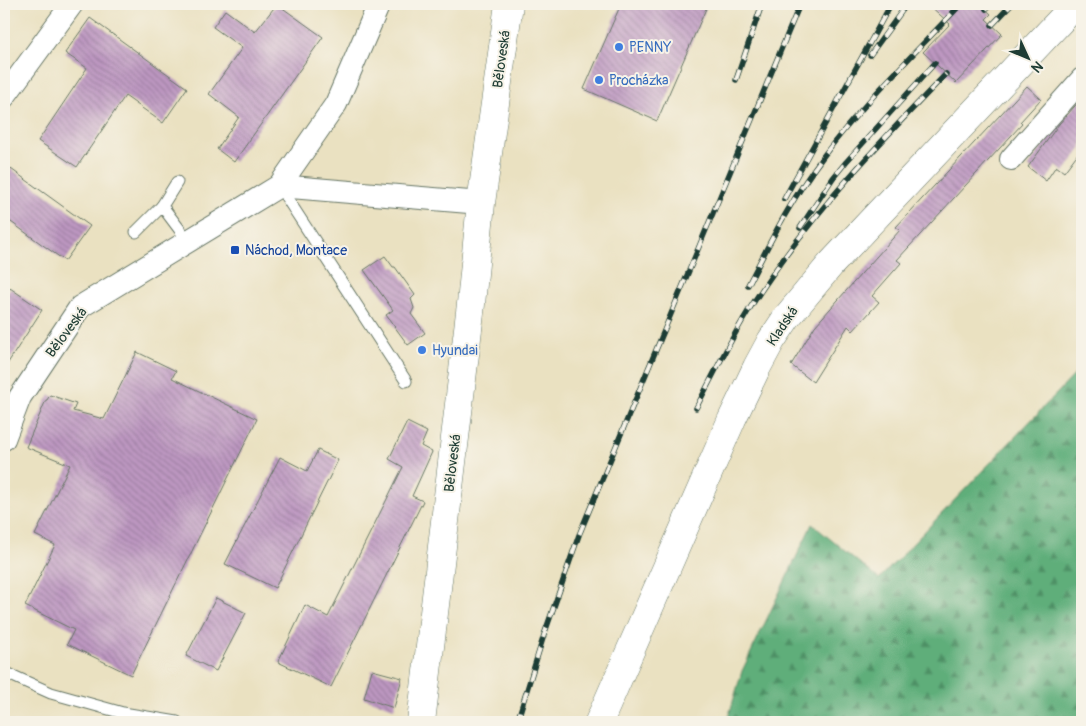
<svg xmlns="http://www.w3.org/2000/svg" width="1086" height="726" viewBox="0 0 1086 726" font-family="Pangolin,sans-serif">
	<defs>
		<pattern id="forest-firs" width="22" height="20" patternUnits="userSpaceOnUse" patternTransform="scale(1.25)"><rect width="22" height="20" fill="#5fae7a"/><path d="M5 1l3.5 6h-7zM16 11l3.5 6h-7z" fill="#4e8f65"/></pattern>
		<pattern id="building-back-hatch" width="6" height="6" patternUnits="userSpaceOnUse" patternTransform="scale(1.25)"><rect width="6" height="6" fill="#bd97c1"/><path d="M-1 5l2 2M0 0l6 6M5-1l2 2" fill="none" stroke="#997c9e"/></pattern>
	</defs>
	<rect width="100%" height="100%" fill="#f7f3e8"/>
	<filter id="ink" filterUnits="userSpaceOnUse"><feTurbulence type="fractalNoise" baseFrequency=".02" numOctaves="2"/><feDisplacementMap in="SourceGraphic" scale="10" xChannelSelector="R" yChannelSelector="G"/><feConvolveMatrix kernelMatrix="1 2 1 2 8 2 1 2 1" color-interpolation-filters="sRGB"/></filter>
	<filter id="wash" filterUnits="userSpaceOnUse"><feTurbulence type="fractalNoise" baseFrequency=".0096" numOctaves="4" result="noise"/><feDisplacementMap in="SourceGraphic" scale="20" xChannelSelector="R" yChannelSelector="G"/><feGaussianBlur stdDeviation="1.12" result="paint"/><feColorMatrix in="noise" values="0 0 0 0 0 0 0 0 0 0 0 0 0 0 0 0 0 1.4 0 .05"/><feComposite in="paint" operator="in"/></filter>
	<g filter="url(#wash)">
		<rect width="100%" height="100%" fill="#eae1c1"/>
		<polygon fill="url(#forest-firs)" stroke="#3f7657" points="1082,367 1082,722 727,722 742,671 812,524 879,579"/>
		<g id="blocks">
			<g fill="url(#building-back-hatch)">
				<polygon points="277,4 323,37 234,162 217,149 239,117 209,94 242,48 213,27 225,10 255,32"/>
				<polygon points="621,4 708,4 657,121 584,89"/>
				<polygon points="928,4 980,4 991,14 986,19 1002,34 956,83 923,52 950,24"/>
				<polygon points="90,18 187,88 163,123 125,96 77,167 38,141 87,68 65,53"/>
				<polygon points="1027,86 1041,99 1020,122 1022,124 897,260 901,263 872,296 879,302 853,331 848,326 813,382 791,365 815,326 900,230 896,227"/>
				<polygon points="1082,98 1082,148 1064,172 1056,166 1046,181 1028,167 1059,124"/>
				<polygon points="4,164 90,226 65,261 4,217"/>
				<polygon points="385,256 393,267 395,267 415,295 411,299 414,308 411,314 425,333 408,345 386,315 393,310 364,270"/>
				<polygon points="10,288 42,310 4,369 4,298"/>
				<polygon points="137,352 176,371 172,378 257,419 131,675 67,644 74,630 25,606 55,545 35,535 70,465 26,447 46,400 47,400 50,395 76,404 73,411 104,419"/>
				<polygon points="407,422 427,432 421,446 432,452 412,496 423,501 331,687 278,662 305,605 328,617 403,467 389,459"/>
				<polygon points="318,450 338,460 275,588 225,564 280,457 307,471"/>
				<polygon points="216,598 246,613 216,671 186,656"/>
				<polygon points="372,670 402,678 394,708 364,698"/>
			</g>
		</g>
	</g>
	<g filter="url(#ink)">
		<use href="#blocks" fill-opacity="0" stroke="#667665" stroke-width="1"/>
		<g fill="none" stroke-linecap="round" stroke-linejoin="round">
			<defs>
				<g id="lane">
					<polyline points="177,182 162,206 189,242"/>
					<polyline points="279,186 406,381"/>
					<polyline points="136,232 162,206"/>
					<polyline points="4,672 51,693 123,713 177,722"/>
				</g>
				<g id="street">
					<polyline points="4,97 72,4"/>
					<polyline points="1011,159 1082,79"/>
					<polyline points="279,186 481,203"/>
					<polyline points="4,439 20,397 80,307 279,186 336,104 379,4"/>
				</g>
				<polyline id="secondary" points="599,722 732,419 757,367 771,341 787,317 831,264 1076,4"/>
				<polyline id="primary" points="421,722 471,304 481,203 509,4"/>
			</defs>
			<use href="#lane" stroke="#667665" stroke-width="13"/>
			<use href="#street" stroke="#667665" stroke-width="24"/>
			<use href="#secondary" stroke="#667665" stroke-width="29"/>
			<use href="#primary" stroke="#667665" stroke-width="29"/>
			<use href="#lane" stroke="#fff" stroke-width="11"/>
			<use href="#street" stroke="#fff" stroke-width="22"/>
			<use href="#secondary" stroke="#fff" stroke-width="28"/>
			<use href="#primary" stroke="#fff" stroke-width="28"/>
			<defs>
				<g id="rail">
					<polyline points="986,9 991,4"/>
					<polyline points="992,25 1012,4"/>
					<polyline points="870,55 907,4"/>
					<polyline points="736,80 762,4"/>
					<polyline points="784,199 891,4"/>
					<polyline points="800,228 833,178 846,162 935,63"/>
					<path d="M748,285C771,240 794,194 825,154C866,100 915,53 961,4"/>
					<path d="M696,408C717,368 737,326 763,288C815,210 881,141 946,74"/>
					<polyline points="517,722 544,635 579,535 800,4"/>
				</g>
			</defs>
			<use href="#rail" stroke="#1f3d34" stroke-width="5.5"/>
			<use href="#rail" stroke="#f7f3e8" stroke-width="4" stroke-dasharray="11" stroke-linecap="butt"/>
		</g>
	</g>
	<g fill="#3f7fe0" stroke="#f7f3e8" stroke-width="2">
		<circle cx="619" cy="47" r="5"/>
		<circle cx="599" cy="80" r="5"/>
		<circle cx="422" cy="350" r="5"/>
	</g>
	<rect fill="#1a4fb4" stroke="#f7f3e8" stroke-width="2" x="230" y="245" width="10" height="10" rx="2.5"/>
	<g text-anchor="middle" stroke-width="4" stroke-linejoin="round" paint-order="stroke">
		<g font-size="14" fill="#366cbe" stroke="#f7f3e8" text-anchor="start">
			<text x="629" y="52">PENNY</text>
			<text x="609" y="85">Procházka</text>
			<text x="432" y="355">Hyundai</text>
		</g>
		<g font-size="14" fill="#1f3d34" stroke="#f7f3e8">
			<text transform="translate(501 59) rotate(-82)" y="5">Běloveská</text>
			<text transform="translate(782 326) rotate(-56)" y="5">Kladská</text>
			<text transform="translate(66 332) rotate(-53)" y="5">Běloveská</text>
			<text transform="translate(452 463) rotate(-83)" y="5">Běloveská</text>
		</g>
		<g font-size="14" fill="#164399" stroke="#f7f3e8" text-anchor="start">
			<text x="245" y="255">Náchod, Montace</text>
		</g>
	</g>
	<rect width="1086" height="726" fill="none" stroke="#f7f3e8" stroke-width="20"/>
	<g transform="translate(1028 58) rotate(134)" stroke="#f7f3e8" stroke-width="4" paint-order="stroke">
	<path d="M0-4L9 19L0 12L-9 19Z" fill="#1f3d34"/>
	<text y="-8" font-size="14" font-weight="bold" text-anchor="middle" fill="#1f3d34">N</text>
	</g>
</svg>
